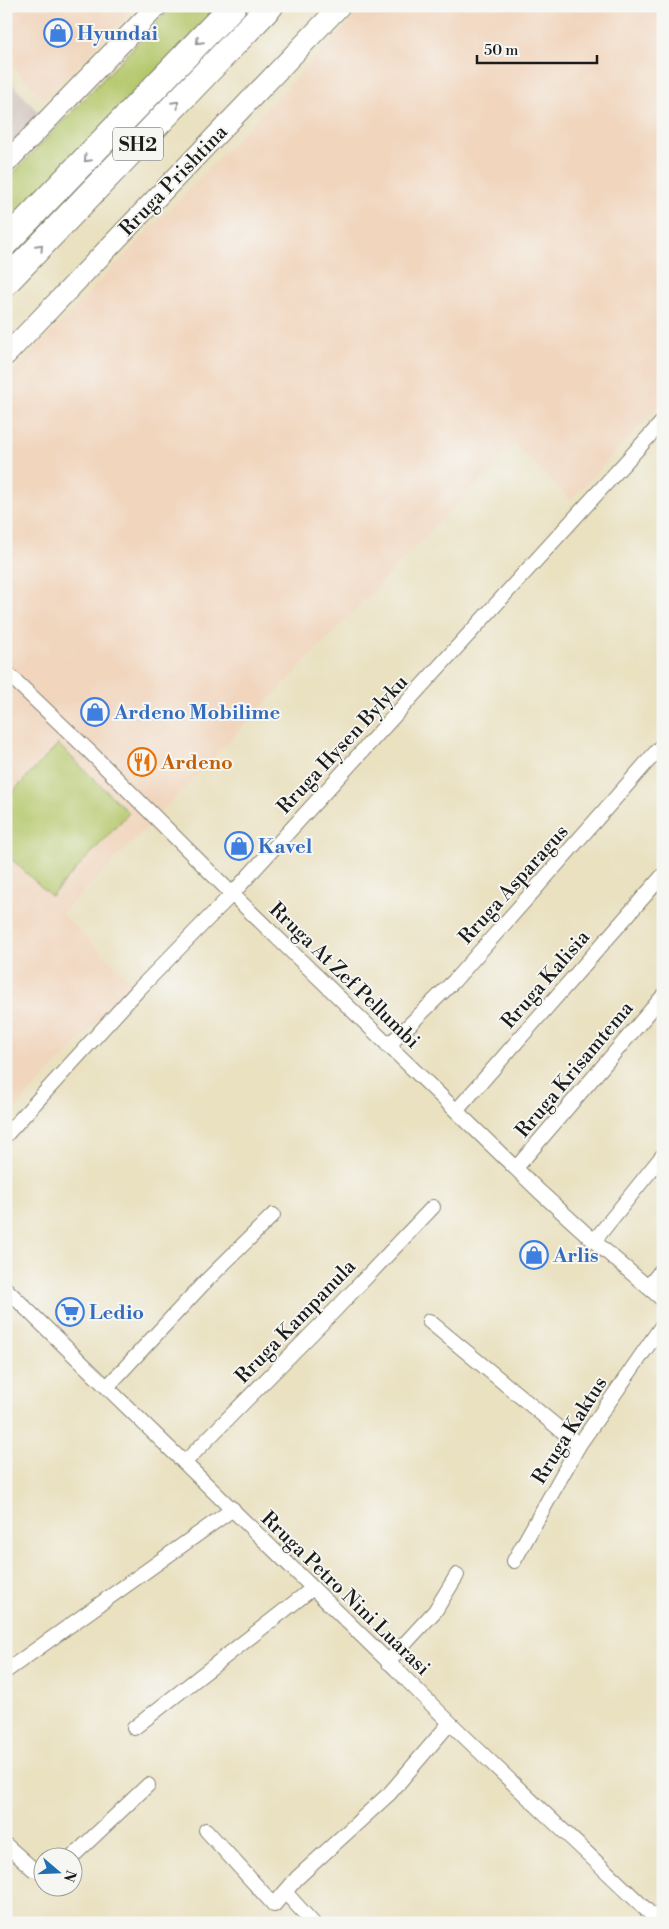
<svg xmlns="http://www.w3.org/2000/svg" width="669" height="1929" viewBox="0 0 669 1929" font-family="'Libre Bodoni',serif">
	<rect width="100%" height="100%" fill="#f6f6f2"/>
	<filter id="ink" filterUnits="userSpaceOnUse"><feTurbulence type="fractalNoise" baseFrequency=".02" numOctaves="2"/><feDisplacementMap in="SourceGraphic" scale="10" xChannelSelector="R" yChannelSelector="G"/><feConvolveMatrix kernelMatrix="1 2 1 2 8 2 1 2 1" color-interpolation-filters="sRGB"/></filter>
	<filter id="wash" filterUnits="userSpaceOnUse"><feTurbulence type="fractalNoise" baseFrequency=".0096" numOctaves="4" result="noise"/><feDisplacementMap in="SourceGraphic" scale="20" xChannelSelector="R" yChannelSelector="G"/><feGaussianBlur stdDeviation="1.12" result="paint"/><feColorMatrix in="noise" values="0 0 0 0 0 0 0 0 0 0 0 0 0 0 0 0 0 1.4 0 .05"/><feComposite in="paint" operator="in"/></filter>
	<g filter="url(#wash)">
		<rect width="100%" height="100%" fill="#eae1c1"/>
		<g fill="#f1d5bd">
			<polygon points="6,6 135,6 45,100 6,60"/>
			<polygon points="365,6 663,6 663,400 571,500 514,444 147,827 62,913 133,984 6,1118 6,379"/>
		</g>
		<polygon fill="#cec1ba" points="6,77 42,116 6,152"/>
		<g fill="#b5c86c" stroke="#687244">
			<polygon points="173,6 219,6 6,230 6,181"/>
			<polygon points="58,744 129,813 51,896 6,854 6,799"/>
		</g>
	</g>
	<g filter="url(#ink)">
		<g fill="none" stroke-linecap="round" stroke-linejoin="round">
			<defs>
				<g id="street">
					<polyline points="6,672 91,753 232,894 539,1191 594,1241 663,1300"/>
					<polyline points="388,1046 454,981 663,744"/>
					<polyline points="457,1110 663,875"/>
					<polyline points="6,1135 139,989 232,894 663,421"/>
					<polyline points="516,1168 663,996"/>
					<polyline points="594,1241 663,1155"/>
					<polyline points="648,1287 663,1268"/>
					<path d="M6,1289L397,1670C482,1757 573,1838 660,1923"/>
					<polyline points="429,1321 579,1445"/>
					<polyline points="107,1387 203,1284 273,1215"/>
					<polyline points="185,1462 336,1309 433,1207"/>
					<polyline points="514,1561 579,1445 663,1324"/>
					<polyline points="388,1662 435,1611 457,1575"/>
					<polyline points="6,1671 233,1509"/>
					<polyline points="134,1728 313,1588"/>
					<polyline points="206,1830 274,1905 297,1878 390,1793 449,1724"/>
					<polyline points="6,1845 33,1869 42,1872"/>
					<polyline points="72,1857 148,1785"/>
					<polyline points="285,1892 313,1923"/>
				</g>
				<g id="secondary">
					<polyline points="6,163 157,6"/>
					<polyline points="6,355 340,6"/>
				</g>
				<g id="highway">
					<polyline points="6,242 233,6"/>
					<polyline points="6,282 270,6"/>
				</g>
			</defs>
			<use href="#street" stroke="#837e6e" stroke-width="16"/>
			<use href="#secondary" stroke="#837e6e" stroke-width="22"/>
			<use href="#highway" stroke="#837e6e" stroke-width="28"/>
			<use href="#street" stroke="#fff" stroke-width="14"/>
			<use href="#secondary" stroke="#fff" stroke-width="20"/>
			<use href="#highway" stroke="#fff" stroke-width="26"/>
		</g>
		<defs><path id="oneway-chevron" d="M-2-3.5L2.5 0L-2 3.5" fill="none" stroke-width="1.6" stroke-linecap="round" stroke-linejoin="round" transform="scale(1.25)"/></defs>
		<g stroke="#999">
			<use href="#oneway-chevron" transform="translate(199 41) rotate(134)"/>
			<use href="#oneway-chevron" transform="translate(176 104) rotate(-46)"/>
			<use href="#oneway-chevron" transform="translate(87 159) rotate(134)"/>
			<use href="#oneway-chevron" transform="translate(40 247) rotate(-46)"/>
		</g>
	</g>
	<defs>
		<symbol id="shop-ring" viewBox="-11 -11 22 22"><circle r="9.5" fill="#f6f6f2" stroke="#3f7fe0" stroke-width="1.5"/><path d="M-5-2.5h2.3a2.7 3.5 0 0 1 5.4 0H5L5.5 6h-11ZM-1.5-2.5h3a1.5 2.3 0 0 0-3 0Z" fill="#3f7fe0"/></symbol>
		<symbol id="restaurant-ring" viewBox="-11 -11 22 22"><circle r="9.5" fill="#f6f6f2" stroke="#e8710a" stroke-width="1.5"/><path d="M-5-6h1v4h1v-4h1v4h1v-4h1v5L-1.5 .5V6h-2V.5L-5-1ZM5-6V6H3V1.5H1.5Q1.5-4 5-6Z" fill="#e8710a"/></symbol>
		<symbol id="supermarket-ring" viewBox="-11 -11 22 22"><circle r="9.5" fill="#f6f6f2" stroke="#3f7fe0" stroke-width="1.5"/><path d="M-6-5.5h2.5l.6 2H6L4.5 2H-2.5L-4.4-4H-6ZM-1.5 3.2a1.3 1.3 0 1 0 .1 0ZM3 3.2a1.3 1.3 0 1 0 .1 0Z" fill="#3f7fe0"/></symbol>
	</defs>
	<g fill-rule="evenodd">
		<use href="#shop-ring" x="42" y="17" width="32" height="32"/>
		<use href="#shop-ring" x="79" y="696" width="32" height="32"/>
		<use href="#restaurant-ring" x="126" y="746" width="32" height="32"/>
		<use href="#shop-ring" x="223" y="830" width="32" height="32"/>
		<use href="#shop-ring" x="518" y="1239" width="32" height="32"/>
		<use href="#supermarket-ring" x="54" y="1296" width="32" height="32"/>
	</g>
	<g text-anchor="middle" stroke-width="4" stroke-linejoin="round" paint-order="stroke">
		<rect fill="#f6f6f2" stroke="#5d5d5c" stroke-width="1" x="113" y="127.5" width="50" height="33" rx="4"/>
		<g font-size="19" font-weight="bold" fill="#1c1c1c">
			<text x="138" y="151">SH2</text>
		</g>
		<g font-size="20" font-weight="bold" fill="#366cbe" stroke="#f6f6f2" text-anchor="start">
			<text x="77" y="40">Hyundai</text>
			<text x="114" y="719">Ardeno Mobilime</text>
			<text x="258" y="853">Kavel</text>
			<text x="553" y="1262">Arlis</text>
			<text x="89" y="1319">Ledio</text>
		</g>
		<g font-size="20" fill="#1c1c1c" stroke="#f6f6f2">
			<text transform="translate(173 180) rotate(-46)" y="7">Rruga Prishtina</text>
			<text transform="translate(342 744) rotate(-47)" y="7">Rruga Hysen Bylyku</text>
			<text transform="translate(513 884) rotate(-48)" y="7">Rruga Asparagus</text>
			<text transform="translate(345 975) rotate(44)" y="7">Rruga At Zef Pellumbi</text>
			<text transform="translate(545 979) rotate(-49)" y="7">Rruga Kalisia</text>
			<text transform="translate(574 1069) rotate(-50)" y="7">Rruga Krisamtema</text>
			<text transform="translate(295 1321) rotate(-46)" y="7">Rruga Kampanula</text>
			<text transform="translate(569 1430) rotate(-58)" y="7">Rruga Kaktus</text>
			<text transform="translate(346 1593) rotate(44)" y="7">Rruga Petro Nini Luarasi</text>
		</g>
		<g font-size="20" font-weight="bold" fill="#c56008" stroke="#f6f6f2" text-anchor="start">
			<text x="161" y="769">Ardeno</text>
		</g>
	</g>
	<rect width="669" height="1929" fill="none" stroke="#f6f6f2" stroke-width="25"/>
	<g transform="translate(58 1872) rotate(109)"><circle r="24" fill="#f6f6f2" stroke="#9f9f9c"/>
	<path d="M0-4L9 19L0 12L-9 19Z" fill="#1f6fb2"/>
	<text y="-8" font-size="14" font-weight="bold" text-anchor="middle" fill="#1c1c1c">N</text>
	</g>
	<path d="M477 55v8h120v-8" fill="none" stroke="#1c1c1c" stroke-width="2.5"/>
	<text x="484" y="55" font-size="15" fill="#1c1c1c" stroke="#f6f6f2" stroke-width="4" paint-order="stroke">50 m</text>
</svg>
